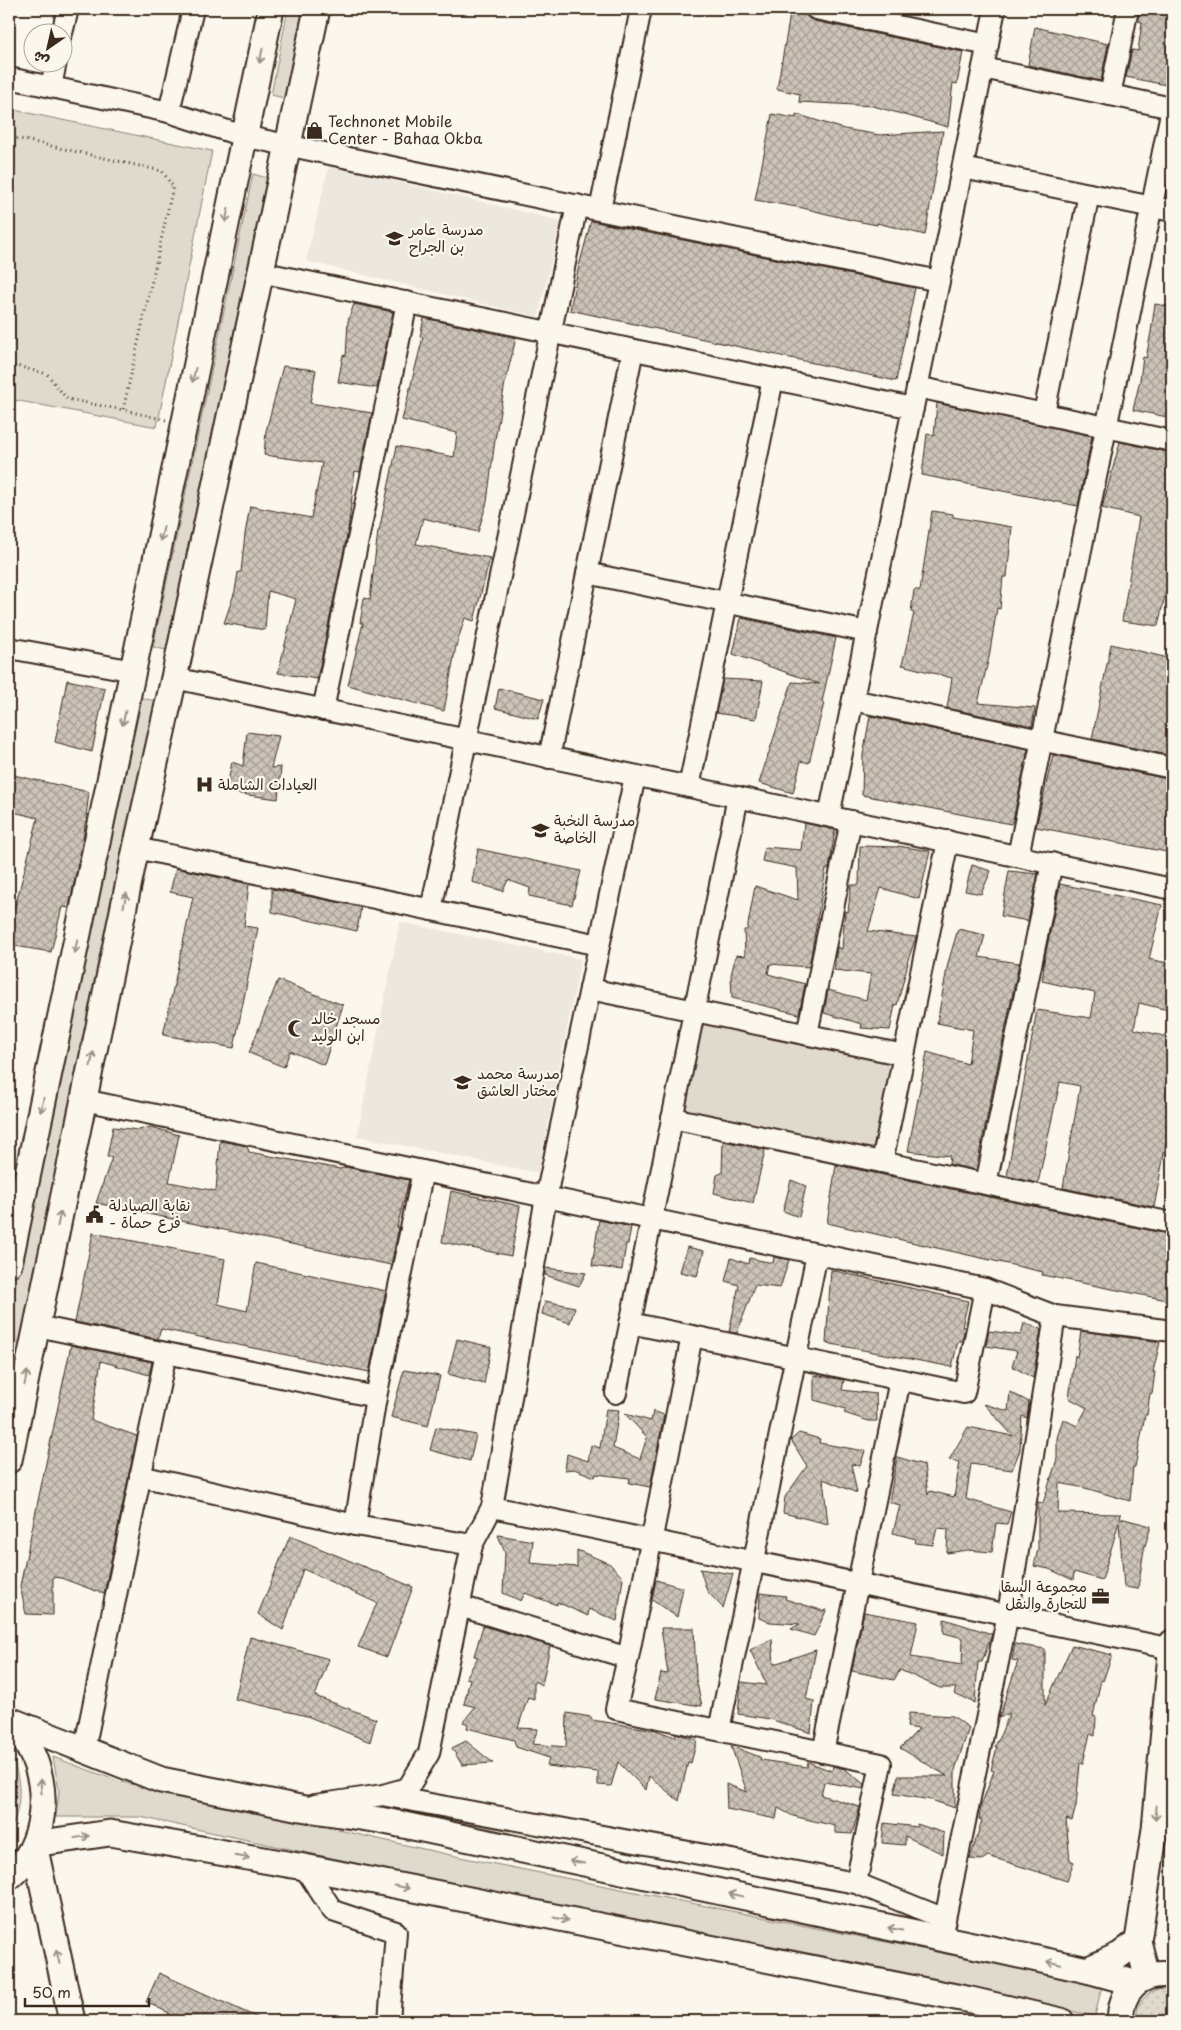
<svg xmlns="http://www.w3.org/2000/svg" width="1181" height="2030" viewBox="0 0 1181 2030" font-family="'Playpen Sans','Playpen Sans Arabic',sans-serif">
	<defs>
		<pattern id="grass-dots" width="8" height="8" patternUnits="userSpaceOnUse" patternTransform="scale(1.25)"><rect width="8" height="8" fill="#dfd9ce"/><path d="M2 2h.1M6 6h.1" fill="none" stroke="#c0bab0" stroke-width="1.8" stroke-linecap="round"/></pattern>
		<pattern id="building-cross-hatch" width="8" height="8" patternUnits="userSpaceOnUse" patternTransform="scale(1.25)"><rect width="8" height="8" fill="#ccc4b9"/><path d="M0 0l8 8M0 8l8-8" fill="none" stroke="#a79f96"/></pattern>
	</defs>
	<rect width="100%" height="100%" fill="#fbf7ec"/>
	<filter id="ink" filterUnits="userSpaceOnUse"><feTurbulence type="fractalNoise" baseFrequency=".02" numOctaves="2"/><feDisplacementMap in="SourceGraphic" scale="10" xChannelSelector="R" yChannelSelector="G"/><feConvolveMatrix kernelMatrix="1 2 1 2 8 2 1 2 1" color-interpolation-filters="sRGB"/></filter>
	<g filter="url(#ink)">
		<g fill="#ede8dd">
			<polygon points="329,165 561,221 538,317 306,261"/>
			<polygon points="400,922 581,959 538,1173 357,1136"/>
		</g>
		<path fill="url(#grass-dots)" stroke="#8d8276" d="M1162,1989L1172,1991V2021H1137C1135,2004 1145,1992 1162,1989Z"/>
		<g fill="#dfd9ce" stroke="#8d8276">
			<polygon points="288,9 303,9 284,98 271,95"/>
			<polygon points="9,109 212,151 157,427 9,399"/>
			<polygon points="253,174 267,178 166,650 153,647"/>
			<polygon points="142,698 156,701 9,1394 9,1316"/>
			<polygon points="695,1011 904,1055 882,1162 672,1118"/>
			<path d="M9,1752C22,1777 23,1807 9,1832Z"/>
			<polygon points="53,1757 118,1781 455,1856 1102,1985 1095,2016 448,1883 140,1817 56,1817 59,1791"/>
		</g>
		<g fill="url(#building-cross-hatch)" stroke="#3b2a1e">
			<polygon points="791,9 805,11 808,17 814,21 963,52 957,84 953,83 948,127 873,106 799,102 800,94 777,89"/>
			<polygon points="1140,9 1172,9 1172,47 1166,85 1126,77 1132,50 1138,51 1142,22 1138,21"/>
			<polygon points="1035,27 1108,44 1101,81 1028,65"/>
			<polygon points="772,114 796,118 796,114 844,129 880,135 943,131 925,235 877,223 877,225 851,220 803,208 755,200"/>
			<polygon points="591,221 915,288 896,381 570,310 577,274"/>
			<polygon points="354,304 393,312 377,388 338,382 343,355 346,356 348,321"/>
			<polygon points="1155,304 1172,307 1172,418 1133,410 1140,380 1143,357 1146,358 1151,332"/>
			<polygon points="424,318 516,338 505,383 495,440 487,502 478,532 423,518 416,544 490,558 474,621 465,618 456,646 444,711 348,685 363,623 360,623 364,598 370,599 378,531 379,531 397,446 454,457 457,433 402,420 423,337 420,337"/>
			<polygon points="283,366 316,370 310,403 372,413 360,472 355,471 348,531 317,679 278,673 296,599 268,591 265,630 224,623 235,591 238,572 241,572 245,534 250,506 311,518 322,463 264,455 266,431"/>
			<polygon points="937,403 1092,436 1078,506 922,475 927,434 934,436"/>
			<polygon points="1120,442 1172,453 1172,564 1158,626 1122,621 1139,517 1102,508"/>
			<polygon points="932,511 953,514 953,517 1012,527 1007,577 1003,577 1000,609 997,608 989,657 978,703 1035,708 1032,726 947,708 952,678 902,665 914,613 911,612 914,590 920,590"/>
			<polygon points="741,618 836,638 822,702 824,703 809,763 801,761 793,793 759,783 792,682 820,684 733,654"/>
			<polygon points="1111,644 1172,659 1172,756 1092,739"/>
			<polygon points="723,679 763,681 756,719 716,713"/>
			<polygon points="67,680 105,688 92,752 55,742"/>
			<polygon points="499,688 544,699 538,719 495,708"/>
			<polygon points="870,716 1028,749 1013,820 1011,824 862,795 863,755"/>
			<polygon points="247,732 279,736 271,768 281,767 278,799 226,792 232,762 243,766"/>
			<polygon points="1053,755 1172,780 1172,853 1036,827"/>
			<polygon points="9,774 89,792 84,834 69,908 62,907 51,952 9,945 9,906 15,907 38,818 9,811"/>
			<polygon points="804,823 835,830 829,869 826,869 809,967 770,964 768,974 805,984 799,1014 732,998 731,975 736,955 745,956 744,930 747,930 755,886 798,900 797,868 762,861 765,847 801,850"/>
			<polygon points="860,846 898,847 898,846 930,851 919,899 881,888 868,931 916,937 907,963 908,963 901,990 897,1005 895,1005 890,1030 861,1028 862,1024 824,1013 828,990 866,1000 871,974 834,970 837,947 842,949 845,911 848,912 851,885 859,885"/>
			<polygon points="478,849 581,871 572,905 529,896 530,888 508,880 503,891 472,882"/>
			<polygon points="972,865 991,871 981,894 965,891"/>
			<polygon points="176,868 249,884 244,926 258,928 234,1048 163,1035 193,897 170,892"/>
			<polygon points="1009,871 1038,874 1028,921 1001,916"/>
			<polygon points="1060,884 1162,905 1149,959 1172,964 1172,1011 1139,1003 1134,1029 1172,1038 1172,1112 1154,1207 1063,1188 1080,1086 1060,1082 1038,1183 1007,1176 1037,1010 1091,1018 1095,993 1042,981 1044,967 1043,967"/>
			<polygon points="272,889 361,907 357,931 272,912"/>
			<polygon points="958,929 985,935 979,957 1019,963 976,1170 949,1164 950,1156 908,1151 927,1052 968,1064 973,1030 937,1023 948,963"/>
			<polygon points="278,980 343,1005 324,1065 290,1051 284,1067 249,1053"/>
			<polygon points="113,1127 138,1130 151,1127 179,1135 169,1182 216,1191 220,1141 247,1146 249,1152 340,1169 346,1167 409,1180 397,1227 399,1227 391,1265 96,1203 112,1157 107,1157"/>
			<polygon points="723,1141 765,1150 753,1203 714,1193 717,1175 722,1173"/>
			<polygon points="836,1165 1172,1235 1172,1301 1042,1275 1043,1272 827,1223"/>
			<polygon points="791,1180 806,1186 799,1217 783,1211"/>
			<polygon points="451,1191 520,1206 511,1256 442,1242"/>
			<polygon points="599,1220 631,1227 628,1244 626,1244 622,1270 592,1266"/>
			<polygon points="93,1233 225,1259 218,1304 247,1311 256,1263 386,1291 369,1372 161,1329 158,1339 75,1322"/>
			<polygon points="687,1247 704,1251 697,1276 680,1272"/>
			<polygon points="774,1257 789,1260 780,1288 755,1285 737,1333 729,1332 739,1285 725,1281 731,1258 748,1264 749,1258 773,1263"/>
			<polygon points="546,1268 586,1273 579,1286 545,1275"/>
			<polygon points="831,1270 968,1301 962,1327 965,1327 962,1341 958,1341 952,1367 826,1343"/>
			<polygon points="545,1301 575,1307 570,1323 542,1314"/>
			<polygon points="1024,1323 1041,1329 1033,1378 1012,1366 1017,1351 986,1346 989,1331 1021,1335"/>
			<polygon points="1081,1331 1160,1342 1153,1372 1155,1372 1152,1394 1150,1393 1147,1415 1145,1415 1135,1467 1133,1467 1130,1501 1085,1488 1059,1483 1058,1513 1121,1514 1120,1518 1151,1526 1144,1549 1138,1589 1124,1587 1119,1522 1102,1580 1074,1572 1073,1580 1049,1569 1034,1566 1038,1549 1038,1502 1043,1503 1057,1459 1057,1438 1063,1419 1077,1426 1087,1408 1069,1398 1075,1355 1077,1357"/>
			<polygon points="457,1339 491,1347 484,1384 448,1374"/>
			<polygon points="71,1345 152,1362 149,1375 101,1361 91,1420 137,1436 104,1594 61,1578 53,1577 53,1615 26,1614 20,1586"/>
			<polygon points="404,1370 440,1376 428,1426 391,1417"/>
			<polygon points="814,1375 844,1380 842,1390 876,1394 877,1421 869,1421 844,1413 846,1409 814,1400"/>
			<polygon points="1010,1392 1029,1402 1027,1418 1022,1416 1020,1450 1012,1470 971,1464 966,1499 1011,1512 1007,1524 996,1523 992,1552 967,1550 947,1553 948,1529 937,1528 933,1545 915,1543 916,1539 893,1533 900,1505 889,1502 897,1457 924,1465 928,1495 930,1491 954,1497 960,1462 949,1460 968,1427 1013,1436 984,1404 1008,1411"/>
			<polygon points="606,1409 619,1410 613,1448 640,1459 647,1437 625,1414 651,1421 653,1411 664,1415 650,1487 629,1483 630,1478 596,1474 595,1477 574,1469 565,1470 567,1454 588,1461 591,1445 600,1448"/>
			<polygon points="436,1427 476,1435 470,1461 430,1450"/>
			<polygon points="799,1433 820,1439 819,1443 865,1451 860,1466 851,1464 857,1493 823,1479 828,1524 783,1513 785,1497 807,1466 791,1440"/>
			<polygon points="498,1535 533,1541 530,1563 577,1567 577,1550 610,1564 623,1578 617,1621 589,1609 588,1616 557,1602 557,1605 525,1593 521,1601 503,1593 505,1553"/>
			<polygon points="290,1536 413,1587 387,1657 358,1647 377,1603 303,1569 283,1630 258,1614"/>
			<polygon points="700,1569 733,1574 723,1608 707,1591"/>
			<polygon points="656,1580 683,1588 677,1617 652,1600"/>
			<polygon points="760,1593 786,1596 785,1599 824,1611 827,1609 814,1636 791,1629 800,1624 770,1622 759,1618"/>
			<polygon points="864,1612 918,1622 911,1657 962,1665 963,1638 944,1633 944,1619 992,1634 982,1662 978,1662 975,1703 954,1694 956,1688 940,1688 900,1670 894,1680 852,1671"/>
			<polygon points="483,1626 550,1646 542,1685 534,1681 534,1699 528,1697 518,1728 538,1729 532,1744 566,1747 567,1713 591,1717 592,1720 656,1730 675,1737 676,1733 697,1740 691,1763 688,1762 679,1801 649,1776 646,1790 618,1762 611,1786 598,1785 598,1772 547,1766 549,1758 516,1747 514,1740 467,1728 468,1724 463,1722 475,1707 464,1704 470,1679 466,1678 478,1657 474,1656"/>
			<polygon points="661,1628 694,1628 696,1679 702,1706 655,1699 661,1673 668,1674"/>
			<polygon points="250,1637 329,1659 315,1696 376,1719 370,1742 307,1716 235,1699"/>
			<polygon points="772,1639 774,1664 816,1650 806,1699 814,1701 811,1733 770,1719 738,1714 741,1682 767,1685 750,1650"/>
			<polygon points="1015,1644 1045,1649 1045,1705 1072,1645 1112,1655 1103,1681 1101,1680 1093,1716 1096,1717 1095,1736 1090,1734 1083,1763 1080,1763 1076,1806 1072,1821 1066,1819 1070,1860 1074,1862 1067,1881 988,1856 982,1860 970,1859 982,1820 979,1819 981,1806 994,1771 991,1770 997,1747 995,1747 1010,1713 999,1718 1018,1661 1012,1660"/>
			<polygon points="909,1713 953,1716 969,1728 955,1770 955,1808 931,1800 894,1794 898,1776 947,1776 900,1748 919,1729 907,1727"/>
			<polygon points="466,1741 493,1763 462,1765 452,1748"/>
			<polygon points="731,1746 760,1757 761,1760 807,1767 808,1762 832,1771 833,1766 845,1769 865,1785 864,1789 824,1782 821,1795 860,1807 852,1834 835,1833 835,1826 793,1816 778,1808 776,1819 727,1809 726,1784 747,1792"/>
			<polygon points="884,1823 917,1827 917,1824 944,1833 943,1854 905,1836 905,1845 882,1843"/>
			<polygon points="159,1973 265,2021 165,2021 169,2013 146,2002"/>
		</g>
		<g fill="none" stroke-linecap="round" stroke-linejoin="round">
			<defs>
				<g id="minor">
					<polyline points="816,9 988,45"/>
					<polyline points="62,33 68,9"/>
					<polyline points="983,68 1172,108"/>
					<polyline points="9,78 169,112 243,136 939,281"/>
					<polyline points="51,87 56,62"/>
					<polyline points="1110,95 1128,9"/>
					<polyline points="169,112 193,9"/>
					<polyline points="963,168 1172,211"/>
					<polyline points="600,210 641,9"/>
					<polyline points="260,272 913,408"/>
					<polyline points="917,387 1172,441"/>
					<polyline points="1044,413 1089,194"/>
					<polyline points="587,573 867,632"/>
					<polyline points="9,648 134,671"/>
					<polyline points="174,678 1172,889"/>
					<polyline points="853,700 1172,768"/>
					<polyline points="323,710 407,302"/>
					<polyline points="549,758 633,350"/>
					<polyline points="689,787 773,379"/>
					<polyline points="829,816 995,9"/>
					<polyline points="136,848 599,945"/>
					<polyline points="1018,856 1172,108"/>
					<polyline points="431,910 577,205"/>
					<polyline points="590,989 904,1055"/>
					<polyline points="807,1034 851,821"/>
					<polyline points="84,1100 985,1289 1055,1316 1172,1331"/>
					<polyline points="672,1118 1172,1223"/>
					<polyline points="882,1162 948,841"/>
					<polyline points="986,1184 1052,863"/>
					<polyline points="630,1323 964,1393 985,1289"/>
					<polyline points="37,1326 376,1397"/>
					<polyline points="692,1336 628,1658 616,1709 881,1764 856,1883"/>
					<polyline points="616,1393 738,797"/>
					<polyline points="140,1476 355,1525 472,1545"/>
					<polyline points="492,1507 1172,1649"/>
					<polyline points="355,1525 376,1397 423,1171"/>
					<polyline points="460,1606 628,1658"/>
					<polyline points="719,1730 817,1254"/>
					<polyline points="84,1750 166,1353"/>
					<polyline points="823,1752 900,1380"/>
					<polyline points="387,1796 856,1883 945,1919"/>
					<polyline points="315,1805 383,1795 408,1788 429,1753 472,1545 492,1507 546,1197 635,776"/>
					<polyline points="304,1867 333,1911 396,1932 389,2021"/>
					<polyline points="941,1938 1008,1614 1055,1316"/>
				</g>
				<g id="major">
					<polyline points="9,1264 271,9"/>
					<polyline points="9,1460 136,848 174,678 317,9"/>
					<polyline points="9,1720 161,1780 300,1808 380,1820 1001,1951 1087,1970 1135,1983"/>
					<path d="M9,1722C15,1730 24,1738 28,1746C51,1787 47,1846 9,1877"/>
					<polyline points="1087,1970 1120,1955 1138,1941"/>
					<polyline points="1147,1976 1138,1941 1155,1829 1172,1643"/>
					<polyline points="72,2021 34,1844 110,1833 304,1867 971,2000 1061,2021"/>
					<path d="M1120,2021C1121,1989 1140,1971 1172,1975"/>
				</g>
			</defs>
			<use href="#minor" stroke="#3b2a1e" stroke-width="24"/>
			<use href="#major" stroke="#3b2a1e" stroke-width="29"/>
			<g stroke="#3b2a1e" stroke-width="3" stroke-dasharray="1 4" stroke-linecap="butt">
				<polyline points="9,146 11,137 162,171 173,187 123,410 166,420"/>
				<polyline points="9,364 47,374 67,399 123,410"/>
			</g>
			<use href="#minor" stroke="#fbf7ec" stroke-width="20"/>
			<use href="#major" stroke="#fbf7ec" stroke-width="25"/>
		</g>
		<defs><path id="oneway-shaft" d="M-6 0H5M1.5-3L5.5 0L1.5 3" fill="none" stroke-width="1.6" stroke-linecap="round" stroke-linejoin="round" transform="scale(1.25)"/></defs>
		<g stroke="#9b9085">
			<use href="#oneway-shaft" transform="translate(261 56) rotate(102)"/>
			<use href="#oneway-shaft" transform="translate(227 215) rotate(102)"/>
			<use href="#oneway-shaft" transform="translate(194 375) rotate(102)"/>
			<use href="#oneway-shaft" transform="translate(162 534) rotate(102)"/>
			<use href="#oneway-shaft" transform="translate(124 718) rotate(102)"/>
			<use href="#oneway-shaft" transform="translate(125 900) rotate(-78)"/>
			<use href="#oneway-shaft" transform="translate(76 946) rotate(102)"/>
			<use href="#oneway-shaft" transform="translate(92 1059) rotate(-78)"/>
			<use href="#oneway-shaft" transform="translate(42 1105) rotate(102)"/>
			<use href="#oneway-shaft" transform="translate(59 1219) rotate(-78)"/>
			<use href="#oneway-shaft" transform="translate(26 1378) rotate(-78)"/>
			<use href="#oneway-shaft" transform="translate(41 1786) rotate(-94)"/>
			<use href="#oneway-shaft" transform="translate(1156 1813) rotate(95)"/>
			<use href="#oneway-shaft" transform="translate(82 1837) rotate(-8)"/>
			<use href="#oneway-shaft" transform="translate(242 1857) rotate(10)"/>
			<use href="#oneway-shaft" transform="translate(577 1862) rotate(-168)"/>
			<use href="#oneway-shaft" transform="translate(402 1887) rotate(11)"/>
			<use href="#oneway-shaft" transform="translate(736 1895) rotate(-168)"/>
			<use href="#oneway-shaft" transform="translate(561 1919) rotate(11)"/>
			<use href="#oneway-shaft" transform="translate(895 1929) rotate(-168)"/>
			<use href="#oneway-shaft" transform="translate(58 1957) rotate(-102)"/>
			<use href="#oneway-shaft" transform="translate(1054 1963) rotate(-167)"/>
		</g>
	</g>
	<defs>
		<symbol id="shop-bare" viewBox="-9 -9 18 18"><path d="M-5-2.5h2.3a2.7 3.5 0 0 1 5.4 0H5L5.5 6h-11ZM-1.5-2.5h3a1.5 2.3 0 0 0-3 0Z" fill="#3b2a1e" stroke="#fbf7ec" stroke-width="2.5" paint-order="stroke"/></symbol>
		<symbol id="school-bare" viewBox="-9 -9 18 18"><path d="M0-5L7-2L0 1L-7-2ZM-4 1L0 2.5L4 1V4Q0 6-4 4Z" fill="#3b2a1e" stroke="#fbf7ec" stroke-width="2.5" paint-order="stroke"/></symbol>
		<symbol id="hospital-bare" viewBox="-9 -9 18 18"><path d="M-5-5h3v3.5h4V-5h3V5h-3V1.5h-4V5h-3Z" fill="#3b2a1e" stroke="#fbf7ec" stroke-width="2.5" paint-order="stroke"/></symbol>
		<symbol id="mosque-bare" viewBox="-9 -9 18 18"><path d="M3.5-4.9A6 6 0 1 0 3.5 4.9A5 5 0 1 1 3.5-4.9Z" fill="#3b2a1e" stroke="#fbf7ec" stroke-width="2.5" paint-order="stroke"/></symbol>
		<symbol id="civic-bare" viewBox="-9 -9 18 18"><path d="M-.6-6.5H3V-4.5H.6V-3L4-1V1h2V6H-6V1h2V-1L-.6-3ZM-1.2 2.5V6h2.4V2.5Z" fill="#3b2a1e" stroke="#fbf7ec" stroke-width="2.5" paint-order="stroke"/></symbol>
		<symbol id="office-bare" viewBox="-9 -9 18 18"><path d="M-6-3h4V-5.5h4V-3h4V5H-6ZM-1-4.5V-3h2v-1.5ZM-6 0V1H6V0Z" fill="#3b2a1e" stroke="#fbf7ec" stroke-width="2.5" paint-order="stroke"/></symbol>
	</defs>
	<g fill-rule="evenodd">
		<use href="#shop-bare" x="302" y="118" width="25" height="25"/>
		<use href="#school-bare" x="382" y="226" width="25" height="25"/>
		<use href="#hospital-bare" x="192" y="772" width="25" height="25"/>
		<use href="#school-bare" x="528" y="818" width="25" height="25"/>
		<use href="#mosque-bare" x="284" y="1016" width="25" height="25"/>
		<use href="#school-bare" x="450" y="1070" width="25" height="25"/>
		<use href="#civic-bare" x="82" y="1202" width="25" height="25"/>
		<use href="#office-bare" x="1088" y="1584" width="25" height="25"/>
	</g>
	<g text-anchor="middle" stroke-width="4.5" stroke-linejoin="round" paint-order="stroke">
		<g font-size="15" fill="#3b2a1e" stroke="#fbf7ec" text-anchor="start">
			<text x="328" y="127">Technonet Mobile<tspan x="328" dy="17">Center - Bahaa Okba</tspan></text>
			<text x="409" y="235">مدرسة عامر<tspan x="409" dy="17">بن الجراح</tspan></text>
			<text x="218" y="790">العيادات الشاملة</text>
			<text x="554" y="826">مدرسة النخبة<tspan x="554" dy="17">الخاصة</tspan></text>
			<text x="311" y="1024">مسجد خالد<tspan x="311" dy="17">ابن الوليد</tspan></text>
			<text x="477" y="1079">مدرسة محمد<tspan x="477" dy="17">مختار العاشق</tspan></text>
			<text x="109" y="1211">نقابة الصيادلة<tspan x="109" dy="17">- فرع حماة</tspan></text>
			<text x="1087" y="1592" text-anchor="end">مجموعة السقا<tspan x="1087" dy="17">للتجارة والنقل</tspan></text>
		</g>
	</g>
	<rect width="1181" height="2030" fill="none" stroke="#fbf7ec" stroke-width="30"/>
	<rect x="15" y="15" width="1151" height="2000" fill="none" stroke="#3b2a1e" stroke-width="2" filter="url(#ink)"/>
	<g transform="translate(48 48) rotate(214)"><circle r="24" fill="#fbf7ec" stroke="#aea59a"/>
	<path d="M0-4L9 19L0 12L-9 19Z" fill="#3b2a1e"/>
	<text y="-8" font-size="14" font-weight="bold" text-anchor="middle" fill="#3b2a1e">ش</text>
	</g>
	<path d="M25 1998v8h124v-8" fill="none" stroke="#3b2a1e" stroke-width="2.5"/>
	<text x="32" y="1998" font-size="15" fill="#3b2a1e" stroke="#fbf7ec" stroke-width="4" paint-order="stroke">50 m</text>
</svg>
